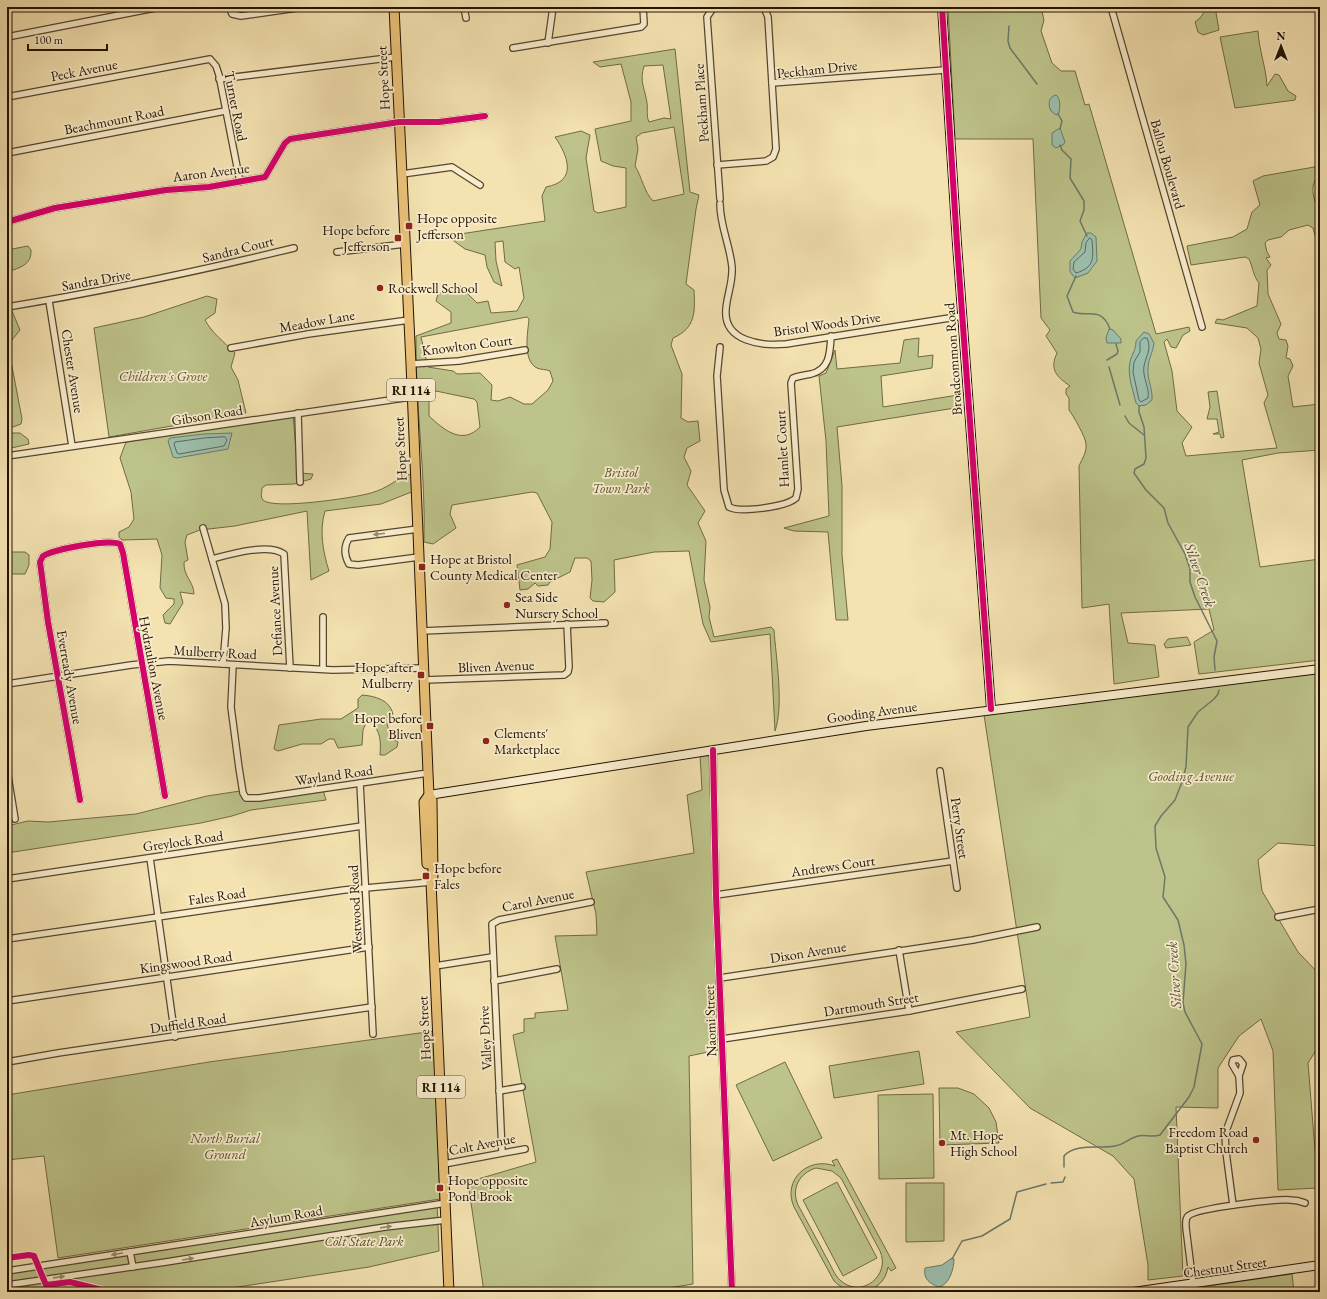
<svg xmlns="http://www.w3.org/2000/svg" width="1327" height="1299" viewBox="0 0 1327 1299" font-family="'EB Garamond',serif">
	<rect width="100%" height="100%" fill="#f4e2b1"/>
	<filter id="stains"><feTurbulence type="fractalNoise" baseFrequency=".005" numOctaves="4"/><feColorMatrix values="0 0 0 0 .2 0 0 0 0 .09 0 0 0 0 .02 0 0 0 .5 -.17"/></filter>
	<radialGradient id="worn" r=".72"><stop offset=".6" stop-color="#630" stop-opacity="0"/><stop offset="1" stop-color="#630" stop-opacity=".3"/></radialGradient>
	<g fill="#bdc38a" stroke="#706a46" fill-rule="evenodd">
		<path d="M948,7H1041L1044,20L1041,31L1052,63L1061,71H1075L1085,105L1089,104L1156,334L1189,327L1190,331L1183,335L1176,348L1171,347L1167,339L1164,342L1172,371L1177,411L1192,427L1182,443L1186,456L1277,448L1264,403L1268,395L1259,363L1261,349L1258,338L1247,328L1215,323L1217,319L1223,320L1257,306L1259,283C1253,276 1253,267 1249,259L1245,257L1191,265L1187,246L1233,237L1247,229L1252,212L1260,205L1253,181L1263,176L1320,166V174C1311,182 1312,191 1315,202L1318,203L1317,185L1320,182V253L1313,228L1308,225L1289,230L1281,237L1268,240L1265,243L1267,252L1270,257L1266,258L1271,265L1267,270L1268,294L1281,324L1277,333L1279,339L1286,340L1288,346L1286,358L1290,359L1293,366L1288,376L1293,407L1320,404V450L1278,453L1242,460L1260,567L1320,559V660L1199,674L1194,642L1214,630L1209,609L1121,613L1128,643L1155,645L1159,677L1114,684L1109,604L1082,608L1079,466C1082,459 1087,452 1086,444C1086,438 1073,415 1069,410V398L1066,394V389L1070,386C1057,377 1049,370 1057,353L1046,336L1050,330L1041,318L1033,139H955Z"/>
		<polygon points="1207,7 1215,7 1219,30 1203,35 1198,32 1195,22 1201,17"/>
		<path d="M1258,31C1259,50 1266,67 1267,86L1275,74L1279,75L1288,91L1296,96L1295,100L1235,108L1220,37Z"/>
		<path d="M675,49L690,192L699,195L696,209L686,284L694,290C695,312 696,328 673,338L671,345L682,374L681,418L688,422L698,421L700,441L687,448L684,457L691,471L687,485L705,511L698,523L706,541L704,580L710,607L709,617L714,637L771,627L774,630C776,658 784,705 775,731L770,634L711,642L703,624L689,551L654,552L614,560L615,592L604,602L593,601L590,598L592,580L591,561L587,558H575L570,572L550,582L548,585L538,586L535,583L528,589L520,590L517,565L545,557L550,549L552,522L537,493L532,492L452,505L450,514L456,528L433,544L424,542C426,473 415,405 416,336L451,323V312L436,301L438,294L448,289L460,286L477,303L488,301L491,313L517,311L524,298L519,267L515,269L505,262L503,241L495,242L496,261L502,286L494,282L487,267L485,255L465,249L447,236L545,221L542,196L546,187C578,181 568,156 555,137L581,131L590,135L586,158L594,211L598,213L626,207V168L613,166L601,161L595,129L631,121V102L621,64L600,67L593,62ZM663,65L671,119L664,118L649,122C646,115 648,110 647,103C645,88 639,82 644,66ZM674,127L684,194L653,201C644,192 642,177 635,166L638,149L636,137L642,133ZM527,317L529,319C528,331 522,361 537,368C541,370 546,369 550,371L553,381L548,390L532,404H524L510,397L498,401L491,400L492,385L480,373L457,374L453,371L428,367L421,337ZM436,391L474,399L477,402L480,427C462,446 443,429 429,416V397L431,392Z"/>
		<path d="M28,246L31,250C32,265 19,268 7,272V250Z"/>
		<path d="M207,296L217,299L215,313L205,320C212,333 224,342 235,353L231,367L238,380L246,413L109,437L94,328L144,317Z"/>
		<polygon points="7,299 20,330 8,345 22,419 21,424 7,429"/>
		<polygon points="919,338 918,357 933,355 932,368 881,376 883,407 958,395 961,407 837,427 842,486 842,555 848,620 836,620 828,532 794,531 784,528 829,516 826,441 819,376 826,373 835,350 837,369 900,363 904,340"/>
		<polygon points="1217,391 1224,437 1221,438 1220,434 1213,434 1219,432 1217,419 1207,419 1210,407 1208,392"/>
		<path d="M293,415L298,473L313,474L311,479L294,484L266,485L262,488C262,492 260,496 263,500C273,510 351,498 367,494C381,491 394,483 405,474L411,475L414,491L381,504L325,511C319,531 323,552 329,571L311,580L307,511L235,526L200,530L187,535L185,542L188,560L184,562C183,576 194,582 194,594L180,592L183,603L170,624L165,623L163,615L174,604V599L166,598L160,588L162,555L157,539L122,540L119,537V532L129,527L134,519L131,492L120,458L126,442Z"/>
		<polygon points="10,433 20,433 28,439 29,444 7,449 7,438"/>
		<polygon points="7,552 25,552 29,555 29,565 25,574 12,574 7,570"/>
		<polygon points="1187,637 1191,645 1166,648 1164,644 1168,639"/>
		<polygon points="1320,673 1320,846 1278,843 1258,860 1262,891 1298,952 1320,975 1320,1044 1308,1063 1318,1188 1278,1190 1273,1051 1261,1019 1239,1036 1218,1068 1218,1108 1176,1107 1183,1276 1148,1280 1148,1265 1134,1179 1113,1156 1030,1108 956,1032 1030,1017 984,715"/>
		<path d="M362,695C375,696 390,700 393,714L386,718L390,737L398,742L397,747L385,755H380C381,742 381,732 371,722L367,721L363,730L362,745L338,748L334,739H329L321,744H302L278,751L274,749L279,725L321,719H341L358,708V699Z"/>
		<polygon points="700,755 709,756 718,1050 689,1056 693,1284 656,1290 656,1292 484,1292 468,1182 536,1162 513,1035 524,1032 524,1019 535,1018 535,1013 568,1010 555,936 597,935 596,914 586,872 694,853 687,795 702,790"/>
		<polygon points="323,790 326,800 251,810 232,816 201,823 7,853 7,826 28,821 48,822 136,814 207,796 240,791 245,801"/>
		<polygon points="434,1031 440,1199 58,1258 44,1156 7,1160 7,1095 209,1062"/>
		<polygon points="919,1051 924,1084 834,1098 829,1066"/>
		<polygon points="785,1062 822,1138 773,1161 736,1085"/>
		<polygon points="939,1088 958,1088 974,1094 989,1108 996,1122 999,1143 940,1145"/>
		<polygon points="933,1094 934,1178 879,1179 878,1095"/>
		<path d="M837,1159L896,1268L891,1271L888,1267C884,1294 851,1299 834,1281L794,1207C782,1180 808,1156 835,1166L832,1161ZM816,1168L832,1171L841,1178L880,1251C891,1275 862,1299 841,1281C834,1275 831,1265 826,1257C817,1240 808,1223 798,1205C791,1189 799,1173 816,1168Z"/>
		<polygon points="837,1182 877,1258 843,1276 803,1200"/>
		<polygon points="906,1183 944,1183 944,1241 906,1242"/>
		<polygon points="437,1202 439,1251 369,1267 205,1292 7,1292 7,1272 222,1239"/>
		<polygon points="1292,1274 1294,1292 1166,1292"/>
	</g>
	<g fill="#9cbeac" stroke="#6b7968">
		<path d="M1056,95C1061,99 1060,107 1059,113L1056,115L1051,111C1048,105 1048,97 1056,95Z"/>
		<polygon points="1060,128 1065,142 1063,145 1056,148 1052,145 1052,133"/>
		<polygon points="1087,233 1091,233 1096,237 1097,261 1088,273 1075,278 1070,272 1070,261 1081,249 1082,242"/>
		<polygon points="1109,329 1113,330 1121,339 1121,343 1107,343 1106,338"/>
		<path d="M1144,332L1149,334L1154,343C1153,352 1148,360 1148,368C1147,380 1153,389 1152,400L1146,405L1139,406L1136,403C1133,390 1127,375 1130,362C1132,353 1136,351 1136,341Z"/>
		<polygon points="232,433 228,449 177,458 173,457 168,441 170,438 204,434"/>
		<path d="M952,1258L954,1259C954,1269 949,1285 939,1287C930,1284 923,1279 925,1268L942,1265Z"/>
	</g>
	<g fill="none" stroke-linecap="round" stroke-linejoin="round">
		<g stroke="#5f6856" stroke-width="1">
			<path d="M1090,238L1092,240C1093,257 1096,267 1076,273L1073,269L1074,262L1085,252L1086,243Z"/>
			<path d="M1144,338H1147C1152,349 1146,356 1144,366C1142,377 1150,388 1148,398L1141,402L1139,400L1133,372L1134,362L1140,352V342Z"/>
			<polygon points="225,437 227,440 224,446 179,454 177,453 174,444 175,442 204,438"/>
		</g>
		<g stroke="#6b7968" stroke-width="1.5">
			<polyline points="1009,26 1008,41 1010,48 1037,84"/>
			<polyline points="1058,114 1062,121 1060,129"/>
			<polyline points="1060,145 1062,150 1071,159 1070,178 1084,201 1084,210 1080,221 1087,236"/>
			<path d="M1076,276L1067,296L1073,312C1087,318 1101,305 1110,329"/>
			<polyline points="1107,360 1117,354 1118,351 1116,344"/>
			<polyline points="1109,367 1120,405"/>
			<polyline points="1139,406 1139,412 1144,427 1146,458 1144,464 1135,469 1134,473 1146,490 1164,508 1168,523 1185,554 1190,569 1190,582 1195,597 1217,641 1214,657 1215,670"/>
			<polyline points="1125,416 1129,423 1144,435"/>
			<path d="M1064,1167V1156C1075,1143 1099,1149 1115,1146C1124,1145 1129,1138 1138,1136C1145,1134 1152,1138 1160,1135L1189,1097L1194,1087L1202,1044L1185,1012L1183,1003L1186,964L1184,945L1178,920L1163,897L1165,877L1156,848L1155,826L1161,816L1175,800L1182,782L1186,767L1188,727L1198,712L1214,699L1218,694L1219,690"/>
			<polyline points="1051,1183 1063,1182 1065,1177"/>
			<polyline points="952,1259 962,1241 982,1236 1010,1219 1017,1192 1046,1184"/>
			<polyline points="940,1292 941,1287"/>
		</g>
		<defs>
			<g id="street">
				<polyline points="229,7 232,14 241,16 304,7"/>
				<polyline points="464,7 466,18"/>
				<polyline points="714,7 707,17 720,199"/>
				<polyline points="1111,7 1202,327"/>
				<polyline points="7,37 160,7"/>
				<polyline points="548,43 553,7"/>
				<polyline points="513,48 641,27 644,24 643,7"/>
				<polyline points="219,79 396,57"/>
				<polyline points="772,83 945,70"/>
				<polyline points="7,97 210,59 216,66 219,75 240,182"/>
				<polyline points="7,153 225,111"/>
				<polyline points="717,165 766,161 773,157 776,149 768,17 764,7"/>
				<polyline points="402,174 452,167 480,185"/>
				<path d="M720,204C720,226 730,245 732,267C733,282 727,295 726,309C723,342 762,346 786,344L962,316"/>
				<polyline points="7,222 55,208 166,190 209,187 265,177 285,143 290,139 399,122 439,122 485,116"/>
				<polyline points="337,252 405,244"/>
				<polyline points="49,301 72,446"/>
				<path d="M7,307C104,291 199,271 294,248"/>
				<path d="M720,347L717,376L724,490L729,507C740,513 786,507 796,498L798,489L791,383L793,378C799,376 805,375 811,374C830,369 830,353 831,336"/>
				<polyline points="231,348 308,334 409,320"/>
				<polyline points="411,364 459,361 525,350"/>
				<polyline points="298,413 300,482"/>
				<polyline points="7,456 411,397"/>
				<polyline points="203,528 225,604 226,628 223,664"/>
				<path d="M418,529L349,538C344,546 344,555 349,564L358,565L419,557"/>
				<path d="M212,559C231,554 268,543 284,554L290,668"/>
				<polyline points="422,631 605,623"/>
				<polyline points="233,665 231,707 239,768 243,793 246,798 259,798 428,773"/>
				<polyline points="323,669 323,617"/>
				<polyline points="424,680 564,675 568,672 569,667 567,624"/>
				<polyline points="7,684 131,665 169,661 333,670 423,668"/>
				<polyline points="713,750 716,895 732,1292"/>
				<polyline points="7,770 15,819"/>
				<polyline points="940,771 957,888"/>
				<polyline points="360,783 373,1034"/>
				<path d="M80,800L48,622L40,562L43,556C55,549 107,539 120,544L123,553L165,796"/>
				<polyline points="150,858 175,1037"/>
				<polyline points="7,879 362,826"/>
				<polyline points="716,895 953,861"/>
				<polyline points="1278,917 1320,909"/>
				<polyline points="7,939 344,890 431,882"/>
				<polyline points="899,950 909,1011"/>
				<polyline points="435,966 492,957"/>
				<polyline points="720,978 973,940 1037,927"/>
				<polyline points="494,981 557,969"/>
				<polyline points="7,1001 369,947"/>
				<polyline points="722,1039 909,1011 1022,989"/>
				<polygon points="1239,1059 1243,1064 1239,1076 1232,1064 1233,1060"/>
				<polyline points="7,1062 58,1053 372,1007"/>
				<polyline points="499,1091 522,1087"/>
				<polyline points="502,1152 492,924 499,920 591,902"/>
				<polyline points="444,1164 525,1149"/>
				<polyline points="1233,1205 1226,1152 1225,1134 1240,1093 1239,1076"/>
				<polyline points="130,1252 133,1267"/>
				<polyline points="7,1271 446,1203"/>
				<path d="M1193,1284L1186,1228C1186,1224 1185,1219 1188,1216C1196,1208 1276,1199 1290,1200C1295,1200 1300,1201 1305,1203"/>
				<polyline points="7,1285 166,1262 385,1227 446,1220"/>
			</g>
			<g id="secondary">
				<polyline points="942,7 957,244 991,709"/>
				<polyline points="429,795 866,726 1320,669"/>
				<polyline points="1133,1292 1320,1265"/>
			</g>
			<g id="primary">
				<polyline points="394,7 411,364 428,773 429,795 432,800 433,876 431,882 449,1292"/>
				<polyline points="427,864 424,802 429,795"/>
			</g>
		</defs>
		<use href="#street" stroke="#56462d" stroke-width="8"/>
		<use href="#secondary" stroke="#221201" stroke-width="10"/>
		<use href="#primary" stroke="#221201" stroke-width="11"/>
		<use href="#street" stroke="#f8eccc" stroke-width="5.5"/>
		<use href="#secondary" stroke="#f8eccc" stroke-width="8"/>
		<use href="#primary" stroke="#eac178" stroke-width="9"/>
		<defs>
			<g id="cycleway">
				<polyline points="942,7 957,244 991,709"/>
				<polyline points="7,222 55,208 166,190 209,187 265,177 285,143 290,139 399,122 439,122 485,116"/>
				<polyline points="713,750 716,895 732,1292"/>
				<path d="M80,800L48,622L40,562L43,556C55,549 107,539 120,544L123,553L165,796"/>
				<polyline points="7,1258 29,1255 34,1256 46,1285 70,1282 102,1290"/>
			</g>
		</defs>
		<use href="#cycleway" stroke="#f8eccc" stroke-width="8"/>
		<use href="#cycleway" stroke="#d6006c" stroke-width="6"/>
	</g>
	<defs><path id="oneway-solid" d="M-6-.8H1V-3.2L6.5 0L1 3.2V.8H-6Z"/></defs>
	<g fill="#988a71">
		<use href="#oneway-solid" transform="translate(379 534) rotate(173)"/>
		<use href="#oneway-solid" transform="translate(386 1227) rotate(-8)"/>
		<use href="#oneway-solid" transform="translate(117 1254) rotate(171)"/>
		<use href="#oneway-solid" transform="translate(188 1259) rotate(-9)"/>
		<use href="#oneway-solid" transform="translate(59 1277) rotate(-8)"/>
	</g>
	<g fill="#8f2418" stroke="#f8eccc" stroke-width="1.5">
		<rect x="405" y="222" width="8" height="8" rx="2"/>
		<rect x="394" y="234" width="8" height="8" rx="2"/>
		<circle cx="380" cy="288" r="4"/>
		<rect x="418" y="563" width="8" height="8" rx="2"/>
		<circle cx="507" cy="605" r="4"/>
		<rect x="417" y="671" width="8" height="8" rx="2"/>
		<rect x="426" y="722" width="8" height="8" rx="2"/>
		<circle cx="486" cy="741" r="4"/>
		<rect x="422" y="872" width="8" height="8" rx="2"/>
		<circle cx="1256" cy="1140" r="4"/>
		<circle cx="942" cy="1143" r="4"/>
		<rect x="436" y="1184" width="8" height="8" rx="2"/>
	</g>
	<g text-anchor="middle" stroke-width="3.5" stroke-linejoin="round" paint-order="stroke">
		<g fill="#f8eccc" stroke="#62533e" stroke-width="1">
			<rect x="387" y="379" width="48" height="22" rx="3"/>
			<rect x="417" y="1076" width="48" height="22" rx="3"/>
		</g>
		<g font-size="13" font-weight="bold" fill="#221201">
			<text x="411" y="395">RI 114</text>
			<text x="441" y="1092">RI 114</text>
		</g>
		<g font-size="14" fill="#221201" stroke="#f8eccc">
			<text transform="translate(817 69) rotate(-6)" y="5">Peckham Drive</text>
			<text transform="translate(84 70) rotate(-11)" y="5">Peck Avenue</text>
			<text transform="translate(383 78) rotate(-93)" y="5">Hope Street</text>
			<text transform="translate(701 103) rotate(-94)" y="5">Peckham Place</text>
			<text transform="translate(236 106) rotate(79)" y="5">Turner Road</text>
			<text transform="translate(114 120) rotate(-11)" y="5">Beachmount Road</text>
			<text transform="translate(1168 164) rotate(74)" y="5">Ballou Boulevard</text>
			<text transform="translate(211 172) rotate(-7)" y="5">Aaron Avenue</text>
			<text transform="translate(238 249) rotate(-14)" y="5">Sandra Court</text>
			<text transform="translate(96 280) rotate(-10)" y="5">Sandra Drive</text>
			<text transform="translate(317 321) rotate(-10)" y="5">Meadow Lane</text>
			<text transform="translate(827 324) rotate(-8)" y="5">Bristol Woods Drive</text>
			<text transform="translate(467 345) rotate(-7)" y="5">Knowlton Court</text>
			<text transform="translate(953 359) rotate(-94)" y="5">Broadcommon Road</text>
			<text transform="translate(73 371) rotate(81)" y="5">Chester Avenue</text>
			<text transform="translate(207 415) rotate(-9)" y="5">Gibson Road</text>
			<text transform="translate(400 449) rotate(-93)" y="5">Hope Street</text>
			<text transform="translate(782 449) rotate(-93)" y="5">Hamlet Court</text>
			<text transform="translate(275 611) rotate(-93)" y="5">Defiance Avenue</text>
			<text transform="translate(215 652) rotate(3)" y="5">Mulberry Road</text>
			<text transform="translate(496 666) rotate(-2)" y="5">Bliven Avenue</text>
			<text transform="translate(154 668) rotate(79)" y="5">Hydraulion Avenue</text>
			<text transform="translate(70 677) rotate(80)" y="5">Everready Avenue</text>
			<text transform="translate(872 712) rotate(-8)" y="5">Gooding Avenue</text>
			<text transform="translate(334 775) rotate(-8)" y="5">Wayland Road</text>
			<text transform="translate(960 828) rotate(82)" y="5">Perry Street</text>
			<text transform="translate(183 841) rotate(-8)" y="5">Greylock Road</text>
			<text transform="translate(833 866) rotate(-8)" y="5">Andrews Court</text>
			<text transform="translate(217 896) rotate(-8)" y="5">Fales Road</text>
			<text transform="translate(538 900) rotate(-11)" y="5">Carol Avenue</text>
			<text transform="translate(355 909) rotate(-93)" y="5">Westwood Road</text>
			<text transform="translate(808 952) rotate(-9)" y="5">Dixon Avenue</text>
			<text transform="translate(186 962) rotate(-8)" y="5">Kingswood Road</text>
			<text transform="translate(871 1004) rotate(-9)" y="5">Dartmouth Street</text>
			<text transform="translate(710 1021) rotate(-92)" y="5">Naomi Street</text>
			<text transform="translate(188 1023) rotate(-8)" y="5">Duffield Road</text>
			<text transform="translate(424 1028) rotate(-93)" y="5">Hope Street</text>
			<text transform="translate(485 1038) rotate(-93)" y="5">Valley Drive</text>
			<text transform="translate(482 1144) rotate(-11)" y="5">Colt Avenue</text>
			<text transform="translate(286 1216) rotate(-10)" y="5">Asylum Road</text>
			<text transform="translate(1225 1267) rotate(-8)" y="5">Chestnut Street</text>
		</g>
		<g font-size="14" fill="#221201" stroke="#f8eccc" text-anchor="start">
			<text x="417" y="223">Hope opposite<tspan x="417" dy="16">Jefferson</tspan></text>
			<text x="390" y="235" text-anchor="end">Hope before<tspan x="390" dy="16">Jefferson</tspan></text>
			<text x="388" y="293">Rockwell School</text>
			<text x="430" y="564">Hope at Bristol<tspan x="430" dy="16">County Medical Center</tspan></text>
			<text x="515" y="602">Sea Side<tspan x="515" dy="16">Nursery School</tspan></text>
			<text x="413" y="672" text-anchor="end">Hope after<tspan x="413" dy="16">Mulberry</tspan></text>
			<text x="422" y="723" text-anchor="end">Hope before<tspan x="422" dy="16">Bliven</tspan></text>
			<text x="494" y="738">Clements'<tspan x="494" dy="16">Marketplace</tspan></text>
			<text x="434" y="873">Hope before<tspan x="434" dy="16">Fales</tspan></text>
			<text x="1248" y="1137" text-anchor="end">Freedom Road<tspan x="1248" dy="16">Baptist Church</tspan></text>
			<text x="950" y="1140">Mt. Hope<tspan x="950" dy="16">High School</tspan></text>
			<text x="448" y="1185">Hope opposite<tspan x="448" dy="16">Pond Brook</tspan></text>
		</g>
		<g font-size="14" font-style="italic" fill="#585031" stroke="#f8eccc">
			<text x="163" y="381">Children's Grove</text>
			<text x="621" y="477">Bristol<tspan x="621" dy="16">Town Park</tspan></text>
			<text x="1191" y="781">Gooding Avenue</text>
			<text x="225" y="1143">North Burial<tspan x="225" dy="16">Ground</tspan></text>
			<text x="364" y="1246">Colt State Park</text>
		</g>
		<g font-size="15" font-style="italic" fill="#4d4e3d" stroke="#f8eccc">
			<text transform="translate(1200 575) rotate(71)" y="5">Silver Creek</text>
			<text transform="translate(1174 975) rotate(-94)" y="5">Silver Creek</text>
		</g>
	</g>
	<rect width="1327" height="1299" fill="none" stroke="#f4e2b1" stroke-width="24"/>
	<rect x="8" y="8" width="1311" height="1283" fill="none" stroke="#221201" stroke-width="2"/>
	<rect x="12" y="12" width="1303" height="1275" fill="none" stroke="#221201"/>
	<g transform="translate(1281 46)" stroke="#f8eccc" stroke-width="3" paint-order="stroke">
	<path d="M0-3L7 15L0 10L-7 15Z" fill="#221201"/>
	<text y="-6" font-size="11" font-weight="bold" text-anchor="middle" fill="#221201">N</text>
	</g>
	<path d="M28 44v6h79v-6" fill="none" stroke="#221201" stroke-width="2"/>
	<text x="34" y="44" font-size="12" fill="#221201" stroke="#f8eccc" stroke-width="3" paint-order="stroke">100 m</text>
	<rect width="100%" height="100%" filter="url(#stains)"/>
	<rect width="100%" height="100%" fill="url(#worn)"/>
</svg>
